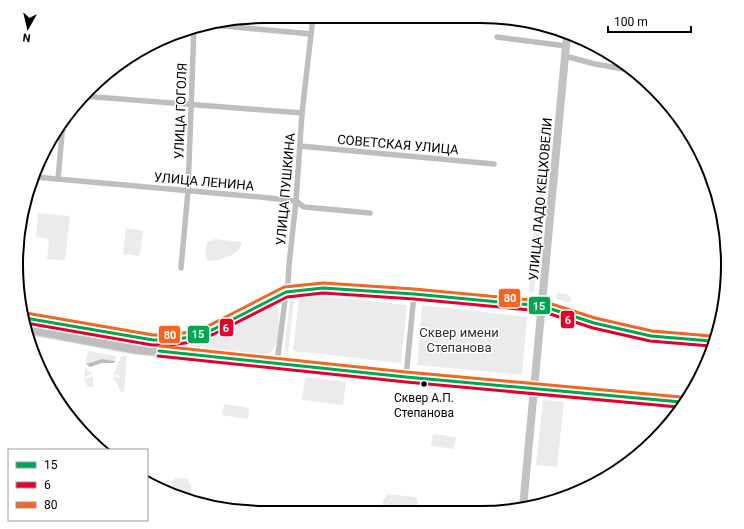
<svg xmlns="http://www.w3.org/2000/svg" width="744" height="529" viewBox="0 0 744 529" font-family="Roboto,sans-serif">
	<rect width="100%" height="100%" fill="#fff"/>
	<g fill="#ebebeb">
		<polygon points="544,178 538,251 532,250 539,181"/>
		<polygon points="38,213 70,216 65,260 47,259 49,239 36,237"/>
		<polygon points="126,228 143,231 140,254 138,256 123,254"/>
		<path d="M215,239L242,242C241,255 219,261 208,261L205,256L207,242Z"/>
		<polygon points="532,257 538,257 534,292 529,292"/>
		<polygon points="557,293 567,294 572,299 570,303 556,299"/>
		<polygon points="314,295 407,305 401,363 293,351 299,297"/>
		<polygon points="290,300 294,300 288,352 284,351"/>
		<polygon points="422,305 527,317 522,375 417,365"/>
		<path d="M271,307H277L279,311C278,325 281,352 264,355L183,348L184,346L218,336Z"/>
		<path d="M90,351L116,356L115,361C105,359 96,359 86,364L87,354Z"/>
		<polygon points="121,356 127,356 124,392 121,392 113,376 120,378 120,376 114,374"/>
		<polygon points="85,367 92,374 85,377 85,379 93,376 93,387 88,387 84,380"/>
		<polygon points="305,377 346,382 343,405 302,400"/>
		<polygon points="543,400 564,402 557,467 536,465"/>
		<polygon points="224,404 249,408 248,419 222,415"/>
		<polygon points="433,434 456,437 454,449 431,446"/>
		<polygon points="176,478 187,479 191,485 191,497 172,492 172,481"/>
		<polygon points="388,494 415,497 418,501 417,511 382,512 383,500"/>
	</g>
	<polygon fill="#bdbdbd" points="102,359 115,361 114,363 102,363 90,367 86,364"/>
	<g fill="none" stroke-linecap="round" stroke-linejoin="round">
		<defs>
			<g id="primary">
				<polyline points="25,318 153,340 168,340 191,337 212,330 286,292 323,288 414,294 542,306 594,323 651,336 711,341"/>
				<polyline points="28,329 135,349 406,377 681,402"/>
			</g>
		</defs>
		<use href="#primary" stroke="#dbdbdb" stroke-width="11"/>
		<g stroke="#bebebe" stroke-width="5.5">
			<polyline points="201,24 311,34"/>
			<polyline points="497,37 566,46"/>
			<polyline points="565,56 595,64 629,70"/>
			<polyline points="82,96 302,113"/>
			<polyline points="300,146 494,164"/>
			<polyline points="35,177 260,197 296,201 304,207 370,213"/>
			<polyline points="58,179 63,123"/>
			<polyline points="181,268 188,191 194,27"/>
			<polyline points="277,363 286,292 288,283 289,265 296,201 302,113 313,17"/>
			<polyline points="406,377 414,294"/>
		</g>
		<polyline stroke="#c2c2c2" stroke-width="8" points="523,507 567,35"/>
		<use href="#primary" stroke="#bebebe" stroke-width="9"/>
		<defs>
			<g id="bus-1">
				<polyline points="25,318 153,340 168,340 191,337 212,330 286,292 323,288 414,294 542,306 594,323 651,336 711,341"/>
				<polyline points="159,351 406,377 681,402"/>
			</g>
			<g id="bus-2">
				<polyline points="26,323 152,345 169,345 193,342 214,334 287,297 323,293 414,299 541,311 593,328 650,341 710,346"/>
				<polyline points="158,356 406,382 678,407"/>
			</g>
			<g id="bus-3">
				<polyline points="26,313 153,335 168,335 190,332 210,325 284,287 323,283 414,289 542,301 595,318 652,331 711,336"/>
				<polyline points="160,346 406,372 681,397"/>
			</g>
		</defs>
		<use href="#bus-1" stroke="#fff" stroke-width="6"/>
		<use href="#bus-2" stroke="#fff" stroke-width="6"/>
		<use href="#bus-3" stroke="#fff" stroke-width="6"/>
		<use href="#bus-1" stroke="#00a651" stroke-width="3"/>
		<use href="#bus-2" stroke="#e4002b" stroke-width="3"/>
		<use href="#bus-3" stroke="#f26522" stroke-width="3"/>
	</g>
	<circle fill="#000" stroke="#fff" stroke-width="1.5" cx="424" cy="384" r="3.5"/>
	<g text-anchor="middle" stroke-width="3" stroke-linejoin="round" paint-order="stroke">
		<g font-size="12" fill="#000" stroke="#fff">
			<text x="424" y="402">Сквер А.П.<tspan x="424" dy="15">Степанова</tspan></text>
		</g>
		<g font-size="13" fill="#000" stroke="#fff">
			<text transform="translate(180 111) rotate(-88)" y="5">УЛИЦА ГОГОЛЯ</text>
			<text transform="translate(398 144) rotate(5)" y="5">СОВЕТСКАЯ УЛИЦА</text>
			<text transform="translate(204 181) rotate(5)" y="5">УЛИЦА ЛЕНИНА</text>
			<text transform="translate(285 189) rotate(-85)" y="5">УЛИЦА ПУШКИНА</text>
			<text transform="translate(540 199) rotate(-85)" y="5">УЛИЦА ЛАДО КЕЦХОВЕЛИ</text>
		</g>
		<g font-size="13" fill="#313131" stroke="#fff">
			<text x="459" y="337">Сквер имени<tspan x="459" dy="15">Степанова</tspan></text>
		</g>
	</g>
	<path d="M0 0H744V529H0ZM264 23H480A241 241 0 0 1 721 264V265A241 241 0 0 1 480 506H264A241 241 0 0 1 23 265V264A241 241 0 0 1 264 23Z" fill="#fff" fill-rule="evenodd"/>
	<path fill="none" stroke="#000" stroke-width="2" d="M264 23H480A241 241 0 0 1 721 264V265A241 241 0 0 1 480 506H264A241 241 0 0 1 23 265V264A241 241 0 0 1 264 23Z"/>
	<g stroke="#fff" stroke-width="1.5">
		<rect x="498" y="288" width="23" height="20" rx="4" fill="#f26522"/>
		<rect x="528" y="296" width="23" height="19" rx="4" fill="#00a651"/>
		<rect x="560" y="310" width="15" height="19" rx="4" fill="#e4002b"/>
		<rect x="219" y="318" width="15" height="19" rx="4" fill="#e4002b"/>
		<rect x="187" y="325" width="23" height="19" rx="4" fill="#00a651"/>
		<rect x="158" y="325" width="23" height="19" rx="4" fill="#f26522"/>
	</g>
	<g font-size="11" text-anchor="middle" font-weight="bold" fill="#fff">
		<text x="510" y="302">80</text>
		<text x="539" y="310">15</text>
		<text x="568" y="324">6</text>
		<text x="226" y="332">6</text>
		<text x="198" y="338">15</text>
		<text x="170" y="339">80</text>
	</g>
	<rect x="8" y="449" width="140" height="72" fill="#ffffff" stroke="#999999"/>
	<rect x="16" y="462" width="20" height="6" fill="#00a651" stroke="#999999"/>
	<text x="44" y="469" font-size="12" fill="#000000">15</text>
	<rect x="16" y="482" width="20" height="6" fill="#e4002b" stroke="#999999"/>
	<text x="44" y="489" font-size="12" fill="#000000">6</text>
	<rect x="16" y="502" width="20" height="6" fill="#f26522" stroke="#999999"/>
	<text x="44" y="509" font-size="12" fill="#000000">80</text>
	<g transform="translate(28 28) rotate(188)" stroke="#ffffff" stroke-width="3" paint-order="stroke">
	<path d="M0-3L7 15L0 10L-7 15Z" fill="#000000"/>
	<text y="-6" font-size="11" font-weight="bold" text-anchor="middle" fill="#000000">N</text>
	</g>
	<path d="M608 26v6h83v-6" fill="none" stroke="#000000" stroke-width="2"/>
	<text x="614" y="26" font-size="12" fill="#000000" stroke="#ffffff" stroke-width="3" paint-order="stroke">100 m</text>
</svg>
